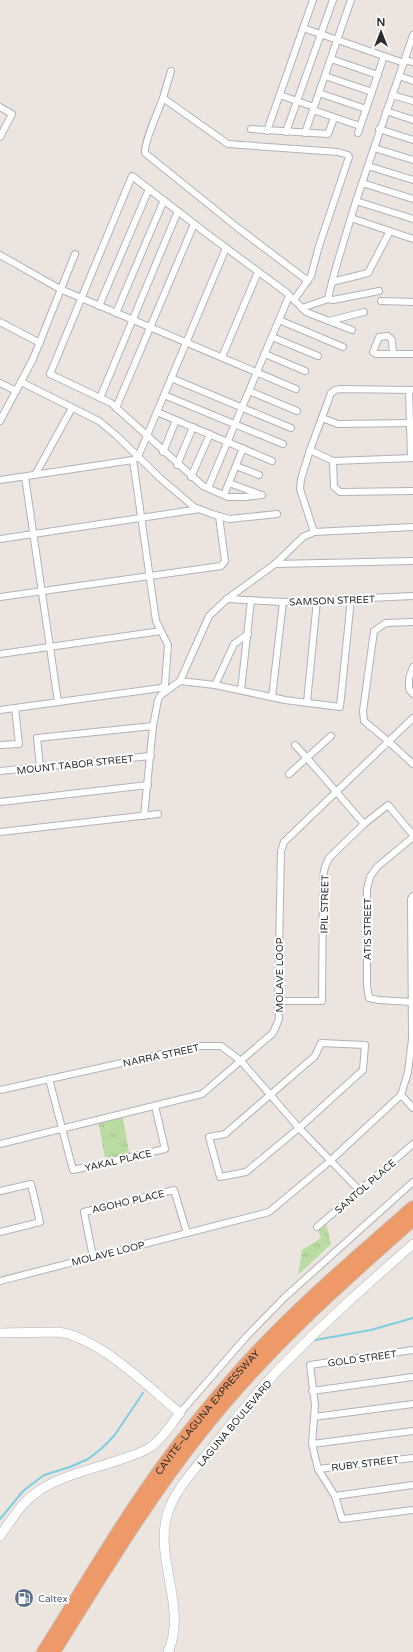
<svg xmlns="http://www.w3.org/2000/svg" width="413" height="1652" viewBox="0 0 413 1652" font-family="'Varela Round',sans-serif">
	<defs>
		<pattern id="park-tufts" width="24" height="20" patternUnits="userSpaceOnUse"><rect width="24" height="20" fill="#badca2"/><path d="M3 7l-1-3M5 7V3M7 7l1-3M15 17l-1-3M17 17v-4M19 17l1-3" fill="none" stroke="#a0bd8c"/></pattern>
	</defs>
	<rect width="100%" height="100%" fill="#ece5df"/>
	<g fill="url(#park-tufts)">
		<polygon points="122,1114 130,1157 106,1163 98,1120"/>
		<polygon points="325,1220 331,1244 298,1275 302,1250 321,1238 317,1227"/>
	</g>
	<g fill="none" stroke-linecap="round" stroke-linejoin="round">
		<g stroke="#7dcee2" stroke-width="2">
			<polyline points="315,1340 371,1330 413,1318"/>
			<polyline points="0,1519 23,1491 44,1475 70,1467 88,1459 101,1449 114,1436 143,1393"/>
		</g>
		<defs>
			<g id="street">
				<polyline points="303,28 404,63"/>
				<polyline points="331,59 378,75"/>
				<polyline points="405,60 413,62"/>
				<polyline points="325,76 372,92"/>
				<polyline points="399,76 413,81"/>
				<polyline points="319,93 366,109"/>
				<polyline points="280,95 314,107"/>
				<polyline points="392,95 413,101"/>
				<polyline points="163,98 171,71"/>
				<polyline points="0,107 12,114 0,137"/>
				<polyline points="313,110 360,126"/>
				<polyline points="386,111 413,120"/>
				<polyline points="251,129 328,134 334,118"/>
				<polyline points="379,129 413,140"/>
				<polyline points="267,131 313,0"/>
				<polyline points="286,132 333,0"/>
				<polyline points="305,133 351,0"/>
				<polyline points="358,133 384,56"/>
				<polyline points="374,148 413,160"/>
				<polyline points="368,166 413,180"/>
				<polyline points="362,183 413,199"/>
				<polyline points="356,201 413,219"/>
				<polyline points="351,218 413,239"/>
				<polyline points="0,255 60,289 296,389"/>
				<polyline points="332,282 368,273 390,231"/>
				<polyline points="328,299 333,300 379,291"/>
				<path d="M294,300L311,276L319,246L349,157L348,155L338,152L228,144L163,98C159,109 143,145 145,153L238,228L308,281"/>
				<polyline points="381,301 413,302"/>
				<polyline points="99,306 149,189"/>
				<polyline points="302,308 306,312 352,330"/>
				<polyline points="116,313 164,200"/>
				<polyline points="279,320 343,347"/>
				<polyline points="329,321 364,312"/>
				<polyline points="0,322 40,343"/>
				<polyline points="272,337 318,356"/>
				<polyline points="265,354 305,371"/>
				<polyline points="393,354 392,340 388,336 379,337 373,352 376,354 413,354"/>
				<polyline points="222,357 258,272"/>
				<polyline points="171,378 291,428"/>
				<polyline points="21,382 99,421 117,436 160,478 194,507 212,514 229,519 277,514"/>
				<polyline points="0,383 16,391"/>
				<polyline points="409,390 411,458"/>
				<polyline points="249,391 297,411"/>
				<polyline points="164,395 283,444"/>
				<polyline points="100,398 178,211"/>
				<polyline points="116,408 194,224"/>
				<polyline points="157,412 272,461"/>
				<polyline points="322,418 338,424 410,423"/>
				<polyline points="0,421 33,359 75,254"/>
				<polyline points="310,450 333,461 413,458"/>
				<polyline points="163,452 176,420"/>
				<polyline points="333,461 334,487 340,492 413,491"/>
				<polyline points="177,465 193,427"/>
				<polyline points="236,466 259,475"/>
				<polyline points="35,475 72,408"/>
				<polyline points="25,477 58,702"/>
				<polyline points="191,477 210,434"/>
				<polyline points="0,480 133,460 138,457 226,248"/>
				<polyline points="229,483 259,494"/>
				<polyline points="208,488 289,296"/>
				<polyline points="224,495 243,448"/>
				<path d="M262,495L244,497H228L203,486L111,403L50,374L132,176L210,236L287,293L302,308L328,299C334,270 344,242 352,214C371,154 393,95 413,35"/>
				<polyline points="314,532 300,489 301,479 310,450 331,393 335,390 340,389 413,390"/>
				<polyline points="0,539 200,509"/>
				<polyline points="275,564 413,561"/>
				<polyline points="0,597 221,566 225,561 219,516"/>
				<polyline points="227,599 283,602 413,596"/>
				<polyline points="413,622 386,623 374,631 363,711 364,721 388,741 413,764"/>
				<polyline points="0,654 161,631"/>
				<polyline points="413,667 409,678 409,689 413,694"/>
				<polyline points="180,681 215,685 285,700 340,707 351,599"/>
				<polyline points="215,685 234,644 248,634"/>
				<polyline points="241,690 251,600"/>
				<polyline points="272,697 283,602"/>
				<polyline points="307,702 317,600"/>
				<polyline points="0,710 161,688 165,685 168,645 156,621 133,460"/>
				<polyline points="0,745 19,744 15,708"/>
				<polyline points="295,745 307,758 364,824"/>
				<polyline points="40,767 37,738 153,726"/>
				<polyline points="0,771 151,756"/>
				<polyline points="289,774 331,736"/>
				<polyline points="0,802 148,785"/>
				<polyline points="144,816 153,726 158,700 161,695 180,681 209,616 227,599 275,564 303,537 314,532 413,527"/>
				<polyline points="0,832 158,814"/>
				<polyline points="278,1001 322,1001 323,877 325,867 329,858 364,824 388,805 413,835"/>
				<polyline points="411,1002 379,1000 369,998 367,986 367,889 370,877 377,867 413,837"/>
				<polygon points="321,1043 365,1045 363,1070 299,1128 246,1172 220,1177 209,1137 225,1134 315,1056"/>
				<polyline points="49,1079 73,1170 165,1149 155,1106"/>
				<polyline points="0,1090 198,1046 221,1046 241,1061 299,1128 359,1190"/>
				<polyline points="401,1095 413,1108"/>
				<polyline points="0,1144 202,1094 273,1033 279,1019 278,1001 281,851 284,842 413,718"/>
				<polyline points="0,1191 31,1184 40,1222 0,1232"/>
				<polyline points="317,1227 413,1144"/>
				<polyline points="93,1257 84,1212 174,1190 187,1233"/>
				<polyline points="0,1281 269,1212 330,1161 401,1095 408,1072 412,1039 411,899 413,896"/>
				<polyline points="413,1350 310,1365 315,1405 312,1444 318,1469 335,1496 342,1519 413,1510"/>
				<polyline points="312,1391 413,1377"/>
				<polyline points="180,1413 246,1337 285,1297 413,1182"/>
				<polyline points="314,1417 413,1404"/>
				<polyline points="312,1444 413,1431"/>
				<polyline points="318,1469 413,1458"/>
				<polyline points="335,1496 413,1485"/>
			</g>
			<g id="secondary">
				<path d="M0,1333L58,1332C99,1337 148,1387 180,1413C171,1424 163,1438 152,1446C143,1453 130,1456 119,1460C93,1469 59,1476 37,1492C21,1503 11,1521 0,1536"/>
				<path d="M168,1652C188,1607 153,1558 168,1512C175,1490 197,1466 212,1448C236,1418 260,1388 287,1361C327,1320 370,1282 413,1244"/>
			</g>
			<g id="highway">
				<path id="s1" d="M43,1652C91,1576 136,1496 193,1426C218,1395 243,1365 271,1337C316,1291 365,1249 413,1207"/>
				<path d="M54,1652C101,1577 147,1500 202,1431C264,1352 338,1286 413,1220"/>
			</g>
		</defs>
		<use href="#street" stroke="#b0b2ba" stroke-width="8"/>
		<use href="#secondary" stroke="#b0b2ba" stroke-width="10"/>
		<use href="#highway" stroke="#c4c4c4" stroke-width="14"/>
		<use href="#street" stroke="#fff" stroke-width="6"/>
		<use href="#secondary" stroke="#fff" stroke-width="9"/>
		<use href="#highway" stroke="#ee9968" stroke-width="12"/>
	</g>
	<defs>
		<symbol id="fuel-disc" viewBox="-11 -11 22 22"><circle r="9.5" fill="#5c6f8a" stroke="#fff"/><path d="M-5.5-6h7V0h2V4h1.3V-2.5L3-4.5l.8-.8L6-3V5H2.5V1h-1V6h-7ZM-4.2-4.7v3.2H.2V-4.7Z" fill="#fff"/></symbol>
	</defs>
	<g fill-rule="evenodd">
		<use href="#fuel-disc" x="13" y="1587" width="22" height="22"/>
	</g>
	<g text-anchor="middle" stroke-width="4" stroke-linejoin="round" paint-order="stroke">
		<g font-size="10" fill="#2b2b2b" stroke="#fff">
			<text transform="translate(332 600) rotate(-2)" y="4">SAMSON STREET</text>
			<text transform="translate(75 764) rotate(-6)" y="4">MOUNT TABOR STREET</text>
			<text transform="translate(324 904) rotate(-89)" y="4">IPIL STREET</text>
			<text transform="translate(367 929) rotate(-90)" y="4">ATIS STREET</text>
			<text transform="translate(279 975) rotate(-90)" y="4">MOLAVE LOOP</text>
			<text transform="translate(161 1055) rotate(-12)" y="4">NARRA STREET</text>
			<text transform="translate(118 1160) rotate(-13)" y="4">YAKAL PLACE</text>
			<text transform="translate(365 1186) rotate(-41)" y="4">SANTOL PLACE</text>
			<text transform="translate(128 1201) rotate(-13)" y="4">AGOHO PLACE</text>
			<text transform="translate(108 1253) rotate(-14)" y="4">MOLAVE LOOP</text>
			<text transform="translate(362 1358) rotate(-8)" y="4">GOLD STREET</text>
			<text dy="4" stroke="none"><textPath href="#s1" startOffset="291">CAVITE–LAGUNA EXPRESSWAY</textPath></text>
			<text transform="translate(234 1423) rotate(-50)" y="4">LAGUNA BOULEVARD</text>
			<text transform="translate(365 1463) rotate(-7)" y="4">RUBY STREET</text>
		</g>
		<g font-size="10" fill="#4e5e75" stroke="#fff" text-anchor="start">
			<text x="38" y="1602">Caltex</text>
		</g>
	</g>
	<g transform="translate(381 32)" stroke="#ffffff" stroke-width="3" paint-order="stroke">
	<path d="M0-3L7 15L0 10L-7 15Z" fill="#2b2b2b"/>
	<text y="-6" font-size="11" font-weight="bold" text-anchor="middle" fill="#2b2b2b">N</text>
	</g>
</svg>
